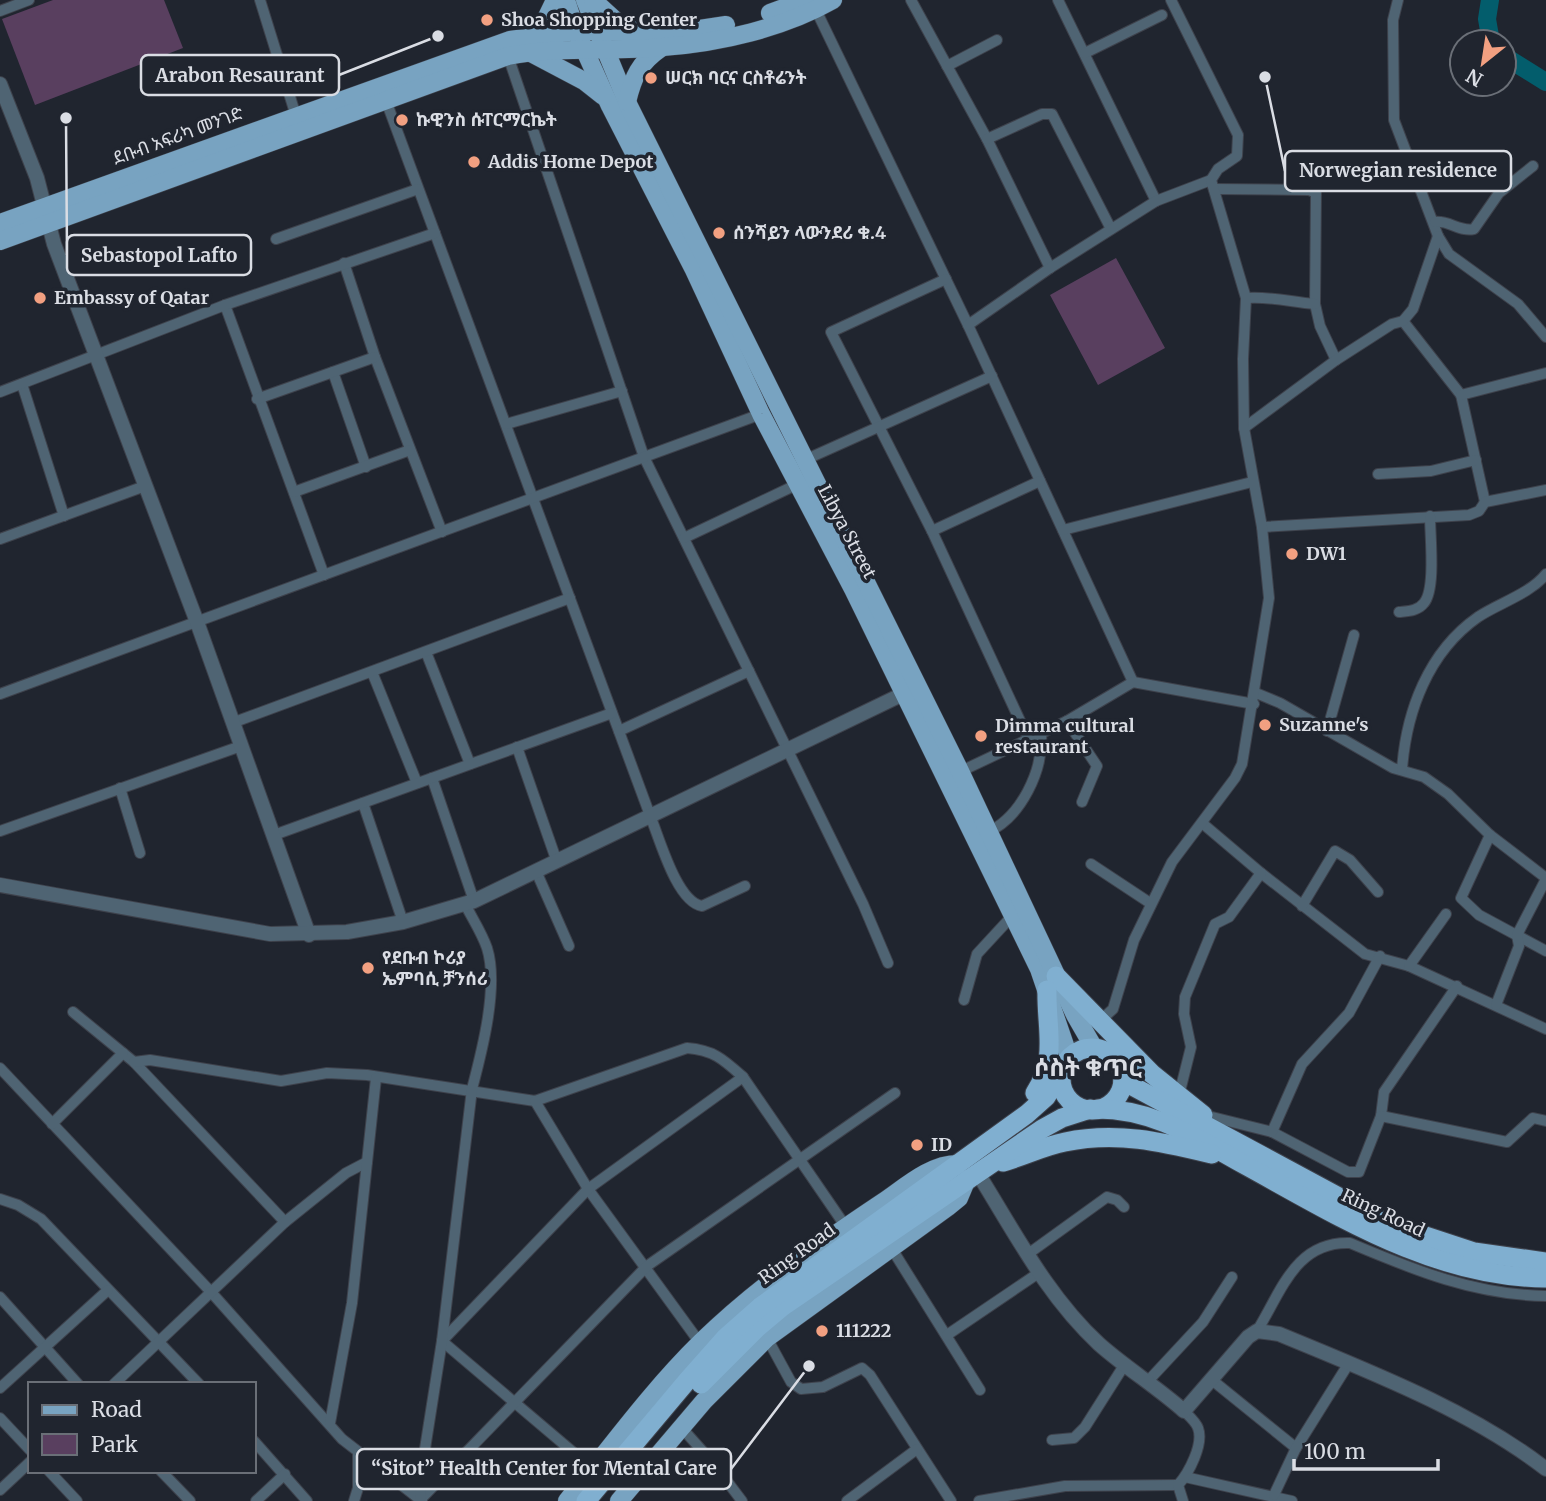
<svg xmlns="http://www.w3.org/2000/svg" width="1546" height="1501" viewBox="0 0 1546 1501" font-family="Merriweather,'Noto Sans Ethiopic',serif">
	<rect width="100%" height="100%" fill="#20252f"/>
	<g fill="#593f5f">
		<polygon points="53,0 164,0 183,48 35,105 2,19"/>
		<polygon points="1116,258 1165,348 1098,385 1050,295"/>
	</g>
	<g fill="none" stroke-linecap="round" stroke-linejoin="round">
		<g stroke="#035d6c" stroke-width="18">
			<polyline points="1490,0 1487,19 1491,42"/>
			<polyline points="1504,56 1546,82"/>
		</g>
		<defs>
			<g id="minor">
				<polyline points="260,0 296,116"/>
				<polyline points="911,0 987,139 1050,268"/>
				<polyline points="1058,0 1156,201"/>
				<polyline points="1398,0 1393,20 1394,120 1438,236 1449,254 1518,304 1546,337"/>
				<polyline points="816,10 968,325 1133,682"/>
				<polyline points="0,11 29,0"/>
				<polyline points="1085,53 1162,15"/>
				<polyline points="508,56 644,457 863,904 888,963"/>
				<polyline points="947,66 997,40"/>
				<path d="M385,98L651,818C660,840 677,902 702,906L745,886"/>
				<polyline points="987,139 1042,114 1052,114 1111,229"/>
				<polyline points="1214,189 1309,190 1316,193 1315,304 1320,326 1336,360"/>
				<path d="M1435,222C1449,220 1459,232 1474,229L1499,193L1533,166"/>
				<polyline points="276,239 418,189"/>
				<polyline points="344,263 375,357 442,532"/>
				<polyline points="946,279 831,332 932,531 1028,738"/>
				<path d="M1246,298C1270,296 1291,302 1315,304"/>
				<polyline points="225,305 324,575"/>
				<polyline points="1403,321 1461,395 1485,502"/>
				<polyline points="968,325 1050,268 1156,201 1211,180"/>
				<polyline points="333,372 366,467"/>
				<polyline points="22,384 64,516"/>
				<polyline points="0,392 225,305 435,233"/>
				<polyline points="1461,395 1546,373"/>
				<polyline points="257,399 375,357"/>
				<polyline points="506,424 622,391"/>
				<polyline points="1244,428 1336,360 1392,324 1403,321 1413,309 1438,236"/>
				<polyline points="789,467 992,376"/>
				<polyline points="1378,474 1431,471 1476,460"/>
				<polyline points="294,492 410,450"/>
				<polyline points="1262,527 1469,515 1479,511 1485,502 1546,490"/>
				<polyline points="1063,530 1252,482"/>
				<polyline points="932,531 1040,481"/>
				<polyline points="684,538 798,484"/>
				<polyline points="0,539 145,486"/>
				<path d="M1399,612C1408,611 1418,611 1424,603C1436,589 1430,536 1430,516"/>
				<polyline points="426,652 470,764"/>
				<polyline points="372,672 417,783"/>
				<polyline points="1256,693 1280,703 1393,768 1424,777 1448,794 1490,835 1546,878"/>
				<polyline points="0,694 761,414"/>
				<polyline points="1067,721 1097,766 1082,802"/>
				<polyline points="232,723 570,598"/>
				<polyline points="619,731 749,671"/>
				<polyline points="1327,731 1354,635"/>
				<polyline points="517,747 557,862"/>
				<path d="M1402,770C1406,712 1428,652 1478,617C1499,603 1530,594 1546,574"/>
				<polyline points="955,774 1067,721 1133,682 1254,704"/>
				<polyline points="432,778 474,901"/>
				<polyline points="120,788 140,853"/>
				<polyline points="363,803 403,922"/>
				<polyline points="1202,823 1261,873 1365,954 1409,966 1546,1029"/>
				<polyline points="0,831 241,746"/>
				<path d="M986,833C1021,818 1044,770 1041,733"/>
				<polyline points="274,835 612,713"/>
				<polyline points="1490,835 1461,898 1479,915 1546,951"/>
				<polyline points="1091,864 1150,903"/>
				<polyline points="536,871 569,946"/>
				<polyline points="1302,906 1335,851 1350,860 1378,892"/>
				<polyline points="1409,966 1446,914"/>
				<polyline points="964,1000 977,954 1013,915"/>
				<polyline points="1496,1005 1519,946 1517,935 1546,879"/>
				<polyline points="73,1012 134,1062 285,1222"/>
				<polyline points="1100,1021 1113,1009 1134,940 1172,862 1235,778 1242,764 1269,598 1262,527 1244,428 1243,359 1246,298 1211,180 1218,169 1237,156 1238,135 1171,0"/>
				<path d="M134,1062L150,1060L281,1081L327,1073L367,1075L535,1101L687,1048C714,1050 724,1060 743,1077L846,1227"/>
				<polyline points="0,1068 211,1292 342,1439 422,1501"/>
				<polyline points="1179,1095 1191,1047 1184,1014 1185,997 1215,924 1229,917 1261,873"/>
				<polyline points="535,1101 588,1189 700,1343"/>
				<polyline points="1204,1115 1272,1132 1348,1172 1359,1172 1381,1116 1384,1092 1457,986"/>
				<polyline points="1381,1116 1507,1142 1533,1118 1546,1121"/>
				<polyline points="52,1124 123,1053"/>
				<polyline points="1272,1132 1302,1064 1349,1013 1380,956"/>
				<polyline points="0,1199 18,1205 41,1219 199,1384"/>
				<polyline points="892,1249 980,1390"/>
				<polyline points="1028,1254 1107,1197 1117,1200 1124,1207"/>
				<polyline points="0,1297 78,1384"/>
				<path d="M1257,1331C1282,1290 1296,1241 1350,1243C1414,1270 1475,1295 1546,1296"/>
				<polyline points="947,1335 1040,1272"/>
				<polyline points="767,1338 791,1382 801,1389 823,1387 862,1368 870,1375 951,1501"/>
				<polyline points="1149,1380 1203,1322 1232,1277"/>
				<polyline points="1212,1380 1296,1448"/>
				<polyline points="114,1384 285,1222 346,1173 367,1162"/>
				<polyline points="0,1388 108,1290"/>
				<polyline points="0,1418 30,1450"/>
				<polyline points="330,1423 352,1303 376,1078"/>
				<polyline points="681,1427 714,1464 742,1501"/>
				<polyline points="1052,1440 1074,1438 1085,1427 1125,1364"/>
				<polyline points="254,1441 307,1501"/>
				<polyline points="593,1469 442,1341 588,1189 743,1077"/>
				<polyline points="49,1471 77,1501"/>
				<polyline points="161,1471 190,1501"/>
				<polyline points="1185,1477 1292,1501"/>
				<polyline points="0,1490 30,1462"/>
				<polyline points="1274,1495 1296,1448 1349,1363"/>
				<polyline points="420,1500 647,1266 895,1093"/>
				<path d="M420,1500L421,1474L442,1341L472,1089C482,1051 499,986 487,948C482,933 472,918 465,904"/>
				<polyline points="256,1501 285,1474"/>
				<polyline points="354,1501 358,1488 358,1454"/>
				<polyline points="847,1501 917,1449"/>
				<polyline points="979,1501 1065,1486 1178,1485"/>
				<path d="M1183,1501L1178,1485C1189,1473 1204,1444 1198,1428C1196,1422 1189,1416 1184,1411"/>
			</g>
			<g id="tertiary">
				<polyline points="0,84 37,178 54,244 197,622 309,935"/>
				<polyline points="0,885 270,934 347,932 403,922 474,901 903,694"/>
				<path d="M977,1172C1014,1231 1047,1296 1099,1344C1126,1368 1157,1387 1184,1411L1248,1337L1257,1331L1279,1334C1368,1371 1470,1410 1546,1469"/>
			</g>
			<g id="primary">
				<polyline points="566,0 576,31 610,106 694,270 761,414 853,589 1039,969 1069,1057"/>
				<polyline points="585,0 627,102 960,771 1075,1015 1094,1048"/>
				<polyline points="593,0 617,22 634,29"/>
				<polyline points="770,13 805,0"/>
				<polyline points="530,37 543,25 555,0"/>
				<polyline points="531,53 584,81 603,96"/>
				<path d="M627,102C633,77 639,63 661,48"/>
				<polyline points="0,223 510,40 576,31 673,33 726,25"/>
				<path d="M0,241L508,56C559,46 611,52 663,47C719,43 784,28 833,0"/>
				<path d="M567,1501C610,1448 652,1390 701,1342C755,1289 820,1244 883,1202C904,1188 930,1164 957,1164"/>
				<polyline points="619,1501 704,1401 767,1338 948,1207 959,1198 967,1179"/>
			</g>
			<g id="trunk">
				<polyline points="1056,976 1152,1074 1203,1115"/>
				<circle cx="1092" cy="1079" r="31"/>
				<polyline points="1123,1081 1389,1224 1474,1252 1546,1262"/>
				<path d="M1035,1093C1058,1058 1046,1029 1047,990"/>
				<path d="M1097,1109C1155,1109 1196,1138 1245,1165C1340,1217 1434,1277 1546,1278"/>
				<path d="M1003,1162C1024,1156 1044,1146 1065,1142C1117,1131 1162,1142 1212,1154"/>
				<polyline points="701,1384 757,1328 782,1307 1042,1129 1062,1118 1090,1109"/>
				<polyline points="586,1501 687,1381 726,1337 760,1307 1027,1114 1046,1097 1061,1073"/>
			</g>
		</defs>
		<use href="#minor" stroke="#3e424c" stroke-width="12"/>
		<use href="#tertiary" stroke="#3e424c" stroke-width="16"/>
		<use href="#primary" stroke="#3e424c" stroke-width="19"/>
		<use href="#trunk" stroke="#3e424c" stroke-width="21"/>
		<use href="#minor" stroke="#4f6473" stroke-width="10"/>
		<use href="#tertiary" stroke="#4f6473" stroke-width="14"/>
		<use href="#primary" stroke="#78a3c1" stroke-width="18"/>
		<use href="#trunk" stroke="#80afd0" stroke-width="19"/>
	</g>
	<g fill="#f2a081" stroke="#20252f" stroke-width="2.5">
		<circle cx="487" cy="20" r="7"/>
		<circle cx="651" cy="78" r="7"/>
		<circle cx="402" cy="120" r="7"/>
		<circle cx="474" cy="162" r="7"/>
		<circle cx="719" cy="233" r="7"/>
		<circle cx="40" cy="298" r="7"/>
		<circle cx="1292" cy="554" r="7"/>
		<circle cx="1265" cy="725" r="7"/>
		<circle cx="981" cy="736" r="7"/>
		<circle cx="368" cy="968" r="7"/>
		<circle cx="917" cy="1145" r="7"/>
		<circle cx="822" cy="1331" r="7"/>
	</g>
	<g text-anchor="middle" stroke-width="7" stroke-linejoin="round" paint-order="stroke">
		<g font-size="18" font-weight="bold" fill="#dadde4" stroke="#20252f" text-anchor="start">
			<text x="501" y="26">Shoa Shopping Center</text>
			<text x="665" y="84">ሠርክ ባርና ርስቶሬንት</text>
			<text x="416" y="126">ኩዊንስ ሱፐርማርኬት</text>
			<text x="488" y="168">Addis Home Depot</text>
			<text x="733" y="239">ሰንሻይን ላውንደሪ ቁ.4</text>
			<text x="54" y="304">Embassy of Qatar</text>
			<text x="1306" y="560">DW1</text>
			<text x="1279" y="731">Suzanne's</text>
			<text x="995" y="732">Dimma cultural<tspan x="995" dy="21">restaurant</tspan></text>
			<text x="382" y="964">የደቡብ ኮሪያ<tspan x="382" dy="21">ኤምባሲ ቻንሰሪ</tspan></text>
			<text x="931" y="1151">ID</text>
			<text x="836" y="1337">111222</text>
		</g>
		<g font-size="18" fill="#dadde4" stroke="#20252f">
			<text transform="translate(178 136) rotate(-20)" y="6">ደቡብ አፍሪካ መንገድ</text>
			<text transform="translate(847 532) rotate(62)" y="6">Libya Street</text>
			<text transform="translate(1383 1213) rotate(25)" y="6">Ring Road</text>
			<text transform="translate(797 1254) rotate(-36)" y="6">Ring Road</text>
		</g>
		<g font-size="24" font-weight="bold" fill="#dadde4" stroke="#20252f">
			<text x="1088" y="1076">ሶስት ቁጥር</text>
		</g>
	</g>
	<path fill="none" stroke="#dadde4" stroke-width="2.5" d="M438 36L339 75M1265 77L1285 171M66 118L67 255M809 1366L731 1469"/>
	<g fill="#dadde4" stroke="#20252f" stroke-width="2.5">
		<circle cx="438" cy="36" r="7"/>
		<circle cx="1265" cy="77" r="7"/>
		<circle cx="66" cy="118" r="7"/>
		<circle cx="809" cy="1366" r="7"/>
	</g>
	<g fill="#20252f" stroke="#dadde4" stroke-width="2.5">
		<rect x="141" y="55" width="198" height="40" rx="7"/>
		<rect x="1285" y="151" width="226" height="40" rx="7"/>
		<rect x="67" y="235" width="184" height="40" rx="7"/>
		<rect x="357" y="1449" width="374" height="40" rx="7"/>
	</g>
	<g font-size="19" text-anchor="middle" font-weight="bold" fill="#dadde4">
		<text x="240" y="82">Arabon Resaurant</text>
		<text x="1398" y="177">Norwegian residence</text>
		<text x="159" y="262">Sebastopol Lafto</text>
		<text x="544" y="1475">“Sitot” Health Center for Mental Care</text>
	</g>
	<rect x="28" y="1382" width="228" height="91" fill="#20252f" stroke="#6a6f77" stroke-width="2"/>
	<rect x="42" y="1405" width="35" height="10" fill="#78a3c1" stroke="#6a6f77" stroke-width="2"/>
	<text x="91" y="1417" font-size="21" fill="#dadde4">Road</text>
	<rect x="42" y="1434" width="35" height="21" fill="#593f5f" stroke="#6a6f77" stroke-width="2"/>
	<text x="91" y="1452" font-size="21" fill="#dadde4">Park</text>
	<g transform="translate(1483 63) rotate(210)"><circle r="33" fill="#20252f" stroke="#6a6f77" stroke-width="2"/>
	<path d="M0-5L12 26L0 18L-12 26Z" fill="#f2a081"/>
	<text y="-10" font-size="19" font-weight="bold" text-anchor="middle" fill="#dadde4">N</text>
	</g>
	<path d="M1294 1459v10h144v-10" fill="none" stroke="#dadde4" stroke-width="3.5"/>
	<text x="1304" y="1459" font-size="21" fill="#dadde4" stroke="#20252f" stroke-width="5" paint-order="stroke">100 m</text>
</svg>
